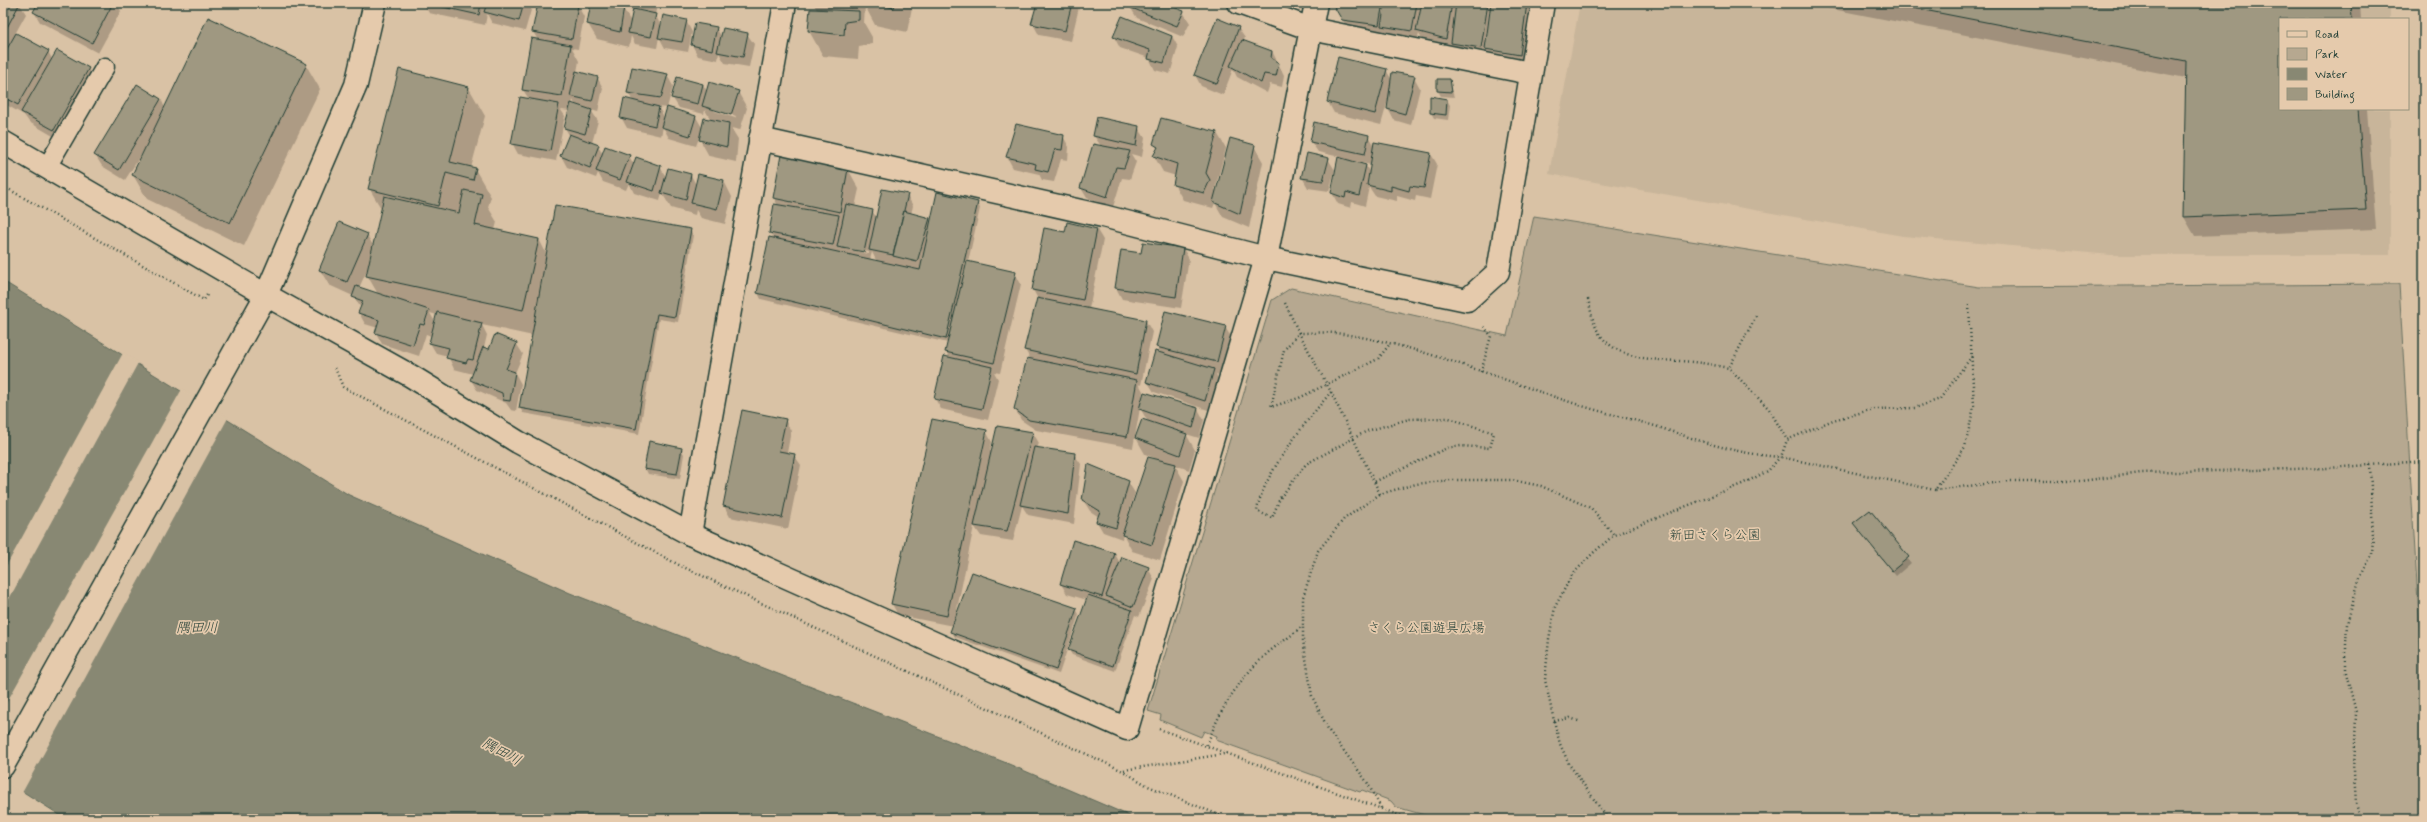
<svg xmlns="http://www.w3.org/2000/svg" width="2427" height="822" viewBox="0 0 2427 822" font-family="Mynerve,'Klee One',sans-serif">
	<rect width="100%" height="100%" fill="#d9c2a5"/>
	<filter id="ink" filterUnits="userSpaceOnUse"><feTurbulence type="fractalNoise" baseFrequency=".025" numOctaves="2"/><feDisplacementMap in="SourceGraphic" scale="8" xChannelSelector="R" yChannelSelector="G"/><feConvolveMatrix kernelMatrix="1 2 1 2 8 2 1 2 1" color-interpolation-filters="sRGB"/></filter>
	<g filter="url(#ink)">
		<polygon fill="#c8b59a" points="1580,3 2390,3 2390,19 2280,19 2280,109 2390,109 2390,255 2111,255 1903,236 1549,174"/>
		<polygon fill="#b6a890" stroke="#6a7262" points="1534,216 1979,287 2399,284 2424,703 2424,819 1439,819 1396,807 1391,801 1362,790 1360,792 1216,740 1217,736 1204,731 1201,737 1160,720 1161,715 1148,711 1272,300 1291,288 1507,336"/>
		<polygon fill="#888873" stroke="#5e6a5a" points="3,281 349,495 570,593 1004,762 1137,819 66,819 3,779"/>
		<g fill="#d9c2a5">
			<polygon points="123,353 138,363 3,610 3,572"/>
			<polygon points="182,389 228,418 22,793 3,781 3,709"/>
		</g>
		<g fill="#0003" fill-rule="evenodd">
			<polygon points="3,3 19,3 26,14 15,34 48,51 52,59 88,69 95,80 60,140 29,122 24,115 3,103"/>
			<polygon points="39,3 116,3 121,11 98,53 40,22 34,12"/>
			<polygon points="423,3 533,3 525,31 492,23 487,14 485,25 429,13"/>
			<path d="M539,3H585L584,8L578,6L584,17L578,49L572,48L579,61L577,72L597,77L603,88L598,112L591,110L598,121L592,143L598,146L603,155L629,156L634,165L660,167L666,177L691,175L696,185L724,181L732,197L725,224L701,218L696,210L695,215L671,208L662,193L660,201L634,193L629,183L626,190L603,182L598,173L596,178L567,167L561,156L569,135L565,128L570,111L561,110L565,116L556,161L518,154L512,143L529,99L523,90L538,40L533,32ZM573,100L576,106L572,105Z"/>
			<path d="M592,3H658L655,14L661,26L686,21L692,32L688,52L665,48L659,37L657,48L635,44L631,36L629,47L597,39L588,24ZM623,8L633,10L631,22Z"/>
			<polygon points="813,3 913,3 907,32 875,25 865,6 864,23 872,37 872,44 859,46 858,59 823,56 809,31 811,10 817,10"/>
			<polygon points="1038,3 1080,3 1071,41 1039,35 1033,24"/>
			<polygon points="1132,3 1159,3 1183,12 1190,23 1183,37 1137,18 1130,7"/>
			<polygon points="1332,3 1534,3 1526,65 1426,46 1419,34 1417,41 1352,35"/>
			<polygon points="1801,3 2360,3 2361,19 2280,19 2280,109 2367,109 2376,229 2195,236 2184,217 2186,78"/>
			<polygon points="1122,17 1172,36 1178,47 1170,74 1155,70 1149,58 1120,48 1114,37"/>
			<polygon points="716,28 722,37 747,34 754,44 749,67 725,63 719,53 718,60 698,56 692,45"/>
			<polygon points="1238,28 1245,38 1243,41 1272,51 1284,75 1282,87 1270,84 1267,93 1237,77 1233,69 1223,95 1201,86 1195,75"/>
			<polygon points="306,65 320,89 244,246 147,199 133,175 145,149 125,180 102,166 95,155 161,99 165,108"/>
			<path d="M400,70L469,88L485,116L471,168L475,169L491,197L488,207L497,222L495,230L539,239L547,255L690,230L693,235L678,322L659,319L639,434L523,413L520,408L533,336L482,325L487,335L484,348L489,350L516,343L523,354L515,373L521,384L516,411L511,410L506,403L477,390L471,380L473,374L454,369L448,356L436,353L430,343L431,336L426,334L419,356L382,344L376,333L378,328L365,324L359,313L361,308L353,296L329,285L320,270L367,235L374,247L382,210L369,188ZM368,268L367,275L378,294L359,288ZM430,313L437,315L435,322Z"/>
			<polygon points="1386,70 1392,80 1414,77 1420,88 1411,125 1394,120 1388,109 1388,100 1381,125 1334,113 1328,102"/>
			<path d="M667,75L673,86L667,108L658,107L665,118L668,109L696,117L703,129L711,120L705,110L704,114L679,108L672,97L703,84L707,92H738L747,108L740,130L731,128L738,139L736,162L709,156L699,138L696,146L669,138L663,127L661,136L627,128L621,117L633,101L628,93ZM714,109L736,116L735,118L714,111Z"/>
			<polygon points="1449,80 1454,97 1441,96 1438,91"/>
			<polygon points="1447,100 1450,105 1448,120 1434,118 1431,113"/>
			<polygon points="1016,125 1063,136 1069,147 1068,160 1061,159 1054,182 1042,180 1039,174 1013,168 1007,157"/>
			<polygon points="1138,127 1145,138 1142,157 1131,154 1136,162 1130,179 1122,178 1113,207 1087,198 1081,188 1101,146 1094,136"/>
			<polygon points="1217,133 1226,148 1215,189 1217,193 1254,146 1263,162 1249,228 1223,217 1215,203 1213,208 1183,200 1174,184 1176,176 1163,172 1154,156 1158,149 1154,144"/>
			<path d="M1368,136L1374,146L1431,154L1437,164L1430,199L1416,196L1415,201L1397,196V201L1375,196L1369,187L1365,206L1352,202L1351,208L1338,204L1332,193L1340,157L1318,152L1311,142ZM1354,161L1371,165L1370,173L1366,166L1353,162Z"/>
			<polygon points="1328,159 1335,170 1329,191 1308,188 1302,177"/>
			<path d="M848,169L859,189L855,207L872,211L877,218L907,195L913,206L911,214L930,218L931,222L977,203L980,208L968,262L1015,273L1021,284L1000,373L994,372L998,379L988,420L941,409L935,399L950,358L946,352L948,343L761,299L758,293L770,239H774L770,233L778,206L774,198ZM845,247L869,252V254L845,249ZM872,252L877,262L870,260Z"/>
			<polygon points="1097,230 1103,240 1089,309 1146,321 1152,332 1141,385 1139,384 1143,391 1142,397 1198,409 1204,420 1199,438 1186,434 1195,450 1189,470 1175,465 1184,481 1160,560 1132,551 1123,534 1122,539 1103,532 1097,522 1099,517 1090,511 1083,500 1128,482 1135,493 1129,511 1131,512 1165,463 1145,454 1136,438 1148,422 1140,408 1133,448 1036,430 1021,420 1015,409 1031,360 1025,350 1038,299 1033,290 1066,233"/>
			<polygon points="1183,248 1189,259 1181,308 1122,299 1116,288 1142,254"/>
			<polygon points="1225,327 1234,342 1226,377 1216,374 1219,380 1211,411 1154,392 1147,381 1161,354 1157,347"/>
			<polygon points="743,412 785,420 791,431 787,453 794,455 801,465 788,529 730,517 724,506"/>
			<polygon points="986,431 992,442 990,451 1033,433 1039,443 1037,449 1074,454 1081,464 1074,524 1028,515 1022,506 1013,541 981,536 974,526 955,619 1076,609 1079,614 1059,674 955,637 952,632 953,626 898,615 892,604"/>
			<polygon points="681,449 684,454 680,479 648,474 645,468"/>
			<polygon points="1870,511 1911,563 1896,576 1855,524"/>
			<polygon points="1115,554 1120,563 1148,568 1154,579 1139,617 1135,615 1115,671 1072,655 1069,650 1087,600 1067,594 1061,584"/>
		</g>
		<g fill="#9f9881" stroke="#1f3d34">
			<polygon points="3,3 20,3 3,35"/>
			<polygon points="38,3 113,3 92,43 33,12"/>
			<polygon points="425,3 481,3 479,15"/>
			<polygon points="487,3 524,3 519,21 484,12"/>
			<polygon points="538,3 578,5 572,39 532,32"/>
			<polygon points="591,3 624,7 620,32 587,24"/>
			<polygon points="812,3 854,3 853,7"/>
			<polygon points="871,3 895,3 894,8"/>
			<polygon points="1037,3 1072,3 1065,31 1031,24"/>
			<polygon points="1131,3 1162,3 1184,11 1177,26 1129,7"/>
			<polygon points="1332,3 1383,3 1379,25 1342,20"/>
			<polygon points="1385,3 1417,3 1412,31 1381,26"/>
			<polygon points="1422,3 1452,3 1446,39 1416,31"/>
			<polygon points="1456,3 1488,3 1481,48 1451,43"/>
			<polygon points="1491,3 1527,3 1520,55 1485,49"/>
			<polygon points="1888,3 2351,3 2352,19 2280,19 2280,109 2358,109 2366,210 2183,217 2186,61"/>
			<polygon points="633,9 656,14 651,37 628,33"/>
			<polygon points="810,9 859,11 859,20 845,22 844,35 808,31"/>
			<polygon points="663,15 687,20 682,42 658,38"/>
			<polygon points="1122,16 1172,36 1164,63 1148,59 1150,50 1113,37"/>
			<polygon points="208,17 307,64 230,223 132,175"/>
			<polygon points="1217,18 1239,27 1217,84 1194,75"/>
			<polygon points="695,23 717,27 712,50 691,45"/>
			<polygon points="723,28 748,33 743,57 717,52"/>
			<polygon points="16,33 49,51 18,105 3,97 3,56"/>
			<polygon points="531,38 571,45 562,96 522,90"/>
			<polygon points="1242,40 1272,51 1271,58 1279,63 1276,76 1264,74 1261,83 1230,66"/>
			<polygon points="57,50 89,68 54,130 21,112"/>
			<polygon points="1338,57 1387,69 1375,114 1327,102"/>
			<polygon points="632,67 668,74 661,98 627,93"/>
			<polygon points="399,69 469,87 450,162 476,168 473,180 446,173 438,206 368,189"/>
			<polygon points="576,71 598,77 592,101 570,96"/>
			<polygon points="1392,72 1415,76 1405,114 1387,109"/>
			<polygon points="677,77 703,84 698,104 671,98"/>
			<polygon points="1437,79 1450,79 1452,92 1437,91"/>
			<polygon points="709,82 739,91 731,115 702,106"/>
			<polygon points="137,84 161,99 119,170 94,155"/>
			<polygon points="1430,96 1447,99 1446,115 1430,113"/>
			<polygon points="520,97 559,104 550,151 511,144"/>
			<polygon points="624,98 659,107 655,126 620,118"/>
			<polygon points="571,103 592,110 585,134 564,128"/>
			<polygon points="667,107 696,116 690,136 661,127"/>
			<polygon points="1097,117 1139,126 1136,146 1093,136"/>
			<polygon points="704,118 729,123 727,147 699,140"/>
			<polygon points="1161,118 1217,132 1206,173 1210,180 1204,193 1173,185 1177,164 1153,156 1158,147 1153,144"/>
			<polygon points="1314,122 1369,135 1365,154 1310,142"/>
			<polygon points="1016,124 1064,135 1062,150 1055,149 1048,172 1035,169 1036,164 1006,157"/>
			<polygon points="569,134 599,145 590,168 560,156"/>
			<polygon points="1230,138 1255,145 1240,214 1213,202"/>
			<polygon points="1374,142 1431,153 1424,188 1410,186 1409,191 1391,186 1391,191 1367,185"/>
			<polygon points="1093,144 1130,151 1124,168 1116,167 1107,197 1080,188"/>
			<polygon points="605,146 630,155 620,180 596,171"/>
			<polygon points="1307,153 1329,158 1323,181 1301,178"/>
			<polygon points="781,155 848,169 840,212 773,198"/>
			<polygon points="636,157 661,166 654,191 627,182"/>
			<polygon points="1338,157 1366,165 1359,196 1346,192 1345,198 1331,193"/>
			<polygon points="668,168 691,174 686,200 661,193"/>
			<polygon points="698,174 724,180 717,209 691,203"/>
			<polygon points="882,189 908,194 893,255 869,250"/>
			<polygon points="464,190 482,194 475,225 539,239 523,310 366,276 384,196 459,213"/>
			<polygon points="937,192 978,202 946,339 757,293 769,237 920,270"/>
			<polygon points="774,204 839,215 833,245 769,233"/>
			<polygon points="846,204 873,210 864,252 837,247"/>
			<polygon points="555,205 691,229 675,317 657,314 636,429 519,408"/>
			<polygon points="904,211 930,218 917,262 893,256"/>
			<polygon points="339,222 368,234 347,282 319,270"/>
			<polygon points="1067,222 1097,229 1083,300 1032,290 1044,228 1065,232"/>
			<polygon points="1143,242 1183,248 1176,297 1115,288 1121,250 1141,253"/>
			<polygon points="967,261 1016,272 994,363 945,352"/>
			<polygon points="356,286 429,310 424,325 420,324 413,345 375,333 379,320 358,313 363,301 352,297"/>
			<polygon points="1037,298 1146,320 1136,374 1024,350"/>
			<polygon points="1165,311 1226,326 1217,362 1156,347"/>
			<polygon points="437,312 482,323 473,360 468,359 466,363 446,358 449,348 429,343"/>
			<polygon points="495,334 517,343 506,369 515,372 510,401 503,400 502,393 470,380 483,347 489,349"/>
			<polygon points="1155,351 1214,369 1205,401 1146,382"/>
			<polygon points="944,356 992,367 982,409 934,399"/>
			<polygon points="1027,358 1137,380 1127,437 1029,420 1014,409"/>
			<polygon points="1144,392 1198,408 1193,428 1139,409"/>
			<polygon points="742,410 786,419 779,451 795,454 782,518 723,506"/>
			<polygon points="932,419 987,430 947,616 891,604"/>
			<polygon points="1142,419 1187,434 1180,455 1135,438"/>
			<polygon points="997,426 1033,432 1007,531 974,526"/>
			<polygon points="649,441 682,448 677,474 644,469"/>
			<polygon points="1034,447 1075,453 1068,514 1020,505"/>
			<polygon points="1148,457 1176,464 1152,545 1122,535"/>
			<polygon points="1088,464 1129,481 1116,528 1096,522 1100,511 1082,500"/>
			<polygon points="1870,510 1909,557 1892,571 1853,523"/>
			<polygon points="1073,540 1115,553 1102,597 1060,584"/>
			<polygon points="1122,557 1149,567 1133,607 1106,596"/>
			<polygon points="972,572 1077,608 1056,670 950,632"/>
			<polygon points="1088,595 1132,610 1113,666 1068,650"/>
		</g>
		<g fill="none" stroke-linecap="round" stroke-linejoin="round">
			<defs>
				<polyline id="lane" points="47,167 105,67"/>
				<g id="street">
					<polyline points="1239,3 1311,29 1530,73"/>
					<polyline points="760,139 1103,216 1266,258 1467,300 1498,272 1543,3"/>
					<polyline points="3,142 266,295 411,376 518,442 690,534 1127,729 1266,258 1316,3"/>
					<polyline points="690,534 785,3"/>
				</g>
				<polyline id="secondary" points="3,766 266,295 356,85 375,3"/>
			</defs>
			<use href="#lane" stroke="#1f3d34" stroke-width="21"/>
			<use href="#street" stroke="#1f3d34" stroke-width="25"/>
			<use href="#secondary" stroke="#1f3d34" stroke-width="25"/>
			<g stroke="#1f3d34" stroke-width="2.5" stroke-dasharray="1 3" stroke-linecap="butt">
				<polyline points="3,186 204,300 207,295"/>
				<path d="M1588,299C1591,311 1593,326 1601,336C1622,363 1662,359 1693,362C1705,363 1717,366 1729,368"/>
				<polyline points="1285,303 1299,333 1284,350 1271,407 1299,398 1378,359 1389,345"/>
				<polyline points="1969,305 1974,406 1965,447 1935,490 2010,481 2081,481 2141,473 2329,468 2424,461"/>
				<polyline points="1756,316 1729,368 1769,409 1787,440"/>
				<polyline points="335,368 343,387 679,565 1123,771 1148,786 1229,819"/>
				<polyline points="1481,372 1491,336 1483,325"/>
				<path d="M1331,392C1308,419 1262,475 1257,511L1272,518L1280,498L1306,464L1367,431L1409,419L1449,418L1494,433L1490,448L1461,446L1447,448L1374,482"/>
				<polyline points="1935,490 1781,457 1787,440 1833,420 1874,409 1915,408 1940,399 1972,356"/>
				<path d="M1380,494L1331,392L1299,333C1310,333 1323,332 1335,333C1412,342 1499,379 1573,403C1600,412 1628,418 1655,426C1698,440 1734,454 1781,457"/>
				<polyline points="1554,721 1570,718 1581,722"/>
				<polyline points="1159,729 1410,819"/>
				<path d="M1207,745C1220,708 1241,676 1270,651C1281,642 1292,636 1302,626"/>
				<polyline points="1124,770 1230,753"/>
				<polyline points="1381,808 1367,782 1329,731 1312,696 1303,640 1303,597 1318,551 1344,519 1380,494 1416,484 1451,480 1512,480 1541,486 1591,508 1614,535"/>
				<polyline points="1397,819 1398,815"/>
				<polyline points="1608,819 1569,764 1560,744 1554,721 1545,680 1549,639 1555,607 1572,575 1593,553 1614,535 1742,484 1768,471 1780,457"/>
				<polyline points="2361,819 2356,803 2354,773 2356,712 2346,673 2346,644 2347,624 2359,580 2372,554 2373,536 2370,464"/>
			</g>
			<use href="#lane" stroke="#e5caac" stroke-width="18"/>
			<use href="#street" stroke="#e5caac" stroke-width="22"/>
			<use href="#secondary" stroke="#e5caac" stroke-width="22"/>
		</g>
	</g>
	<g text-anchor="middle" stroke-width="3.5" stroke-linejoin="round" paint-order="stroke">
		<g font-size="13" fill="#274239" stroke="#e5caac">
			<text x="1715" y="539">新田さくら公園</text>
			<text x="1426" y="632">さくら公園遊具広場</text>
		</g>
		<g font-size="14" font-style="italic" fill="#2a443a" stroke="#e5caac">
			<text x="197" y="632">隅田川</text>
			<text transform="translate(502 751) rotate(29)" y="5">隅田川</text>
		</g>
	</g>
	<rect width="2427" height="822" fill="none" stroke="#e5caac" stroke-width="16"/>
	<rect x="8" y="8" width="2411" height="806" fill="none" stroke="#1f3d34" stroke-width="1.5" filter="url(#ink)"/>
	<rect x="2279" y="18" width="130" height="92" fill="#e5caac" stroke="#96927c"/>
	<rect x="2287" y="31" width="20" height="6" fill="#e5caac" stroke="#96927c"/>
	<text x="2315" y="38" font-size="12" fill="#1f3d34">Road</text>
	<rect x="2287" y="48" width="20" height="12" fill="#b6a890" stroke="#96927c"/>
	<text x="2315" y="58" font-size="12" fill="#1f3d34">Park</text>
	<rect x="2287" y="68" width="20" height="12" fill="#888873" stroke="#96927c"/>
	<text x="2315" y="78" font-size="12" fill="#1f3d34">Water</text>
	<rect x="2287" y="88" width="20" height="12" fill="#9f9881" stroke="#96927c"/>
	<text x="2315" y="98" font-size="12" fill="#1f3d34">Building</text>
</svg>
